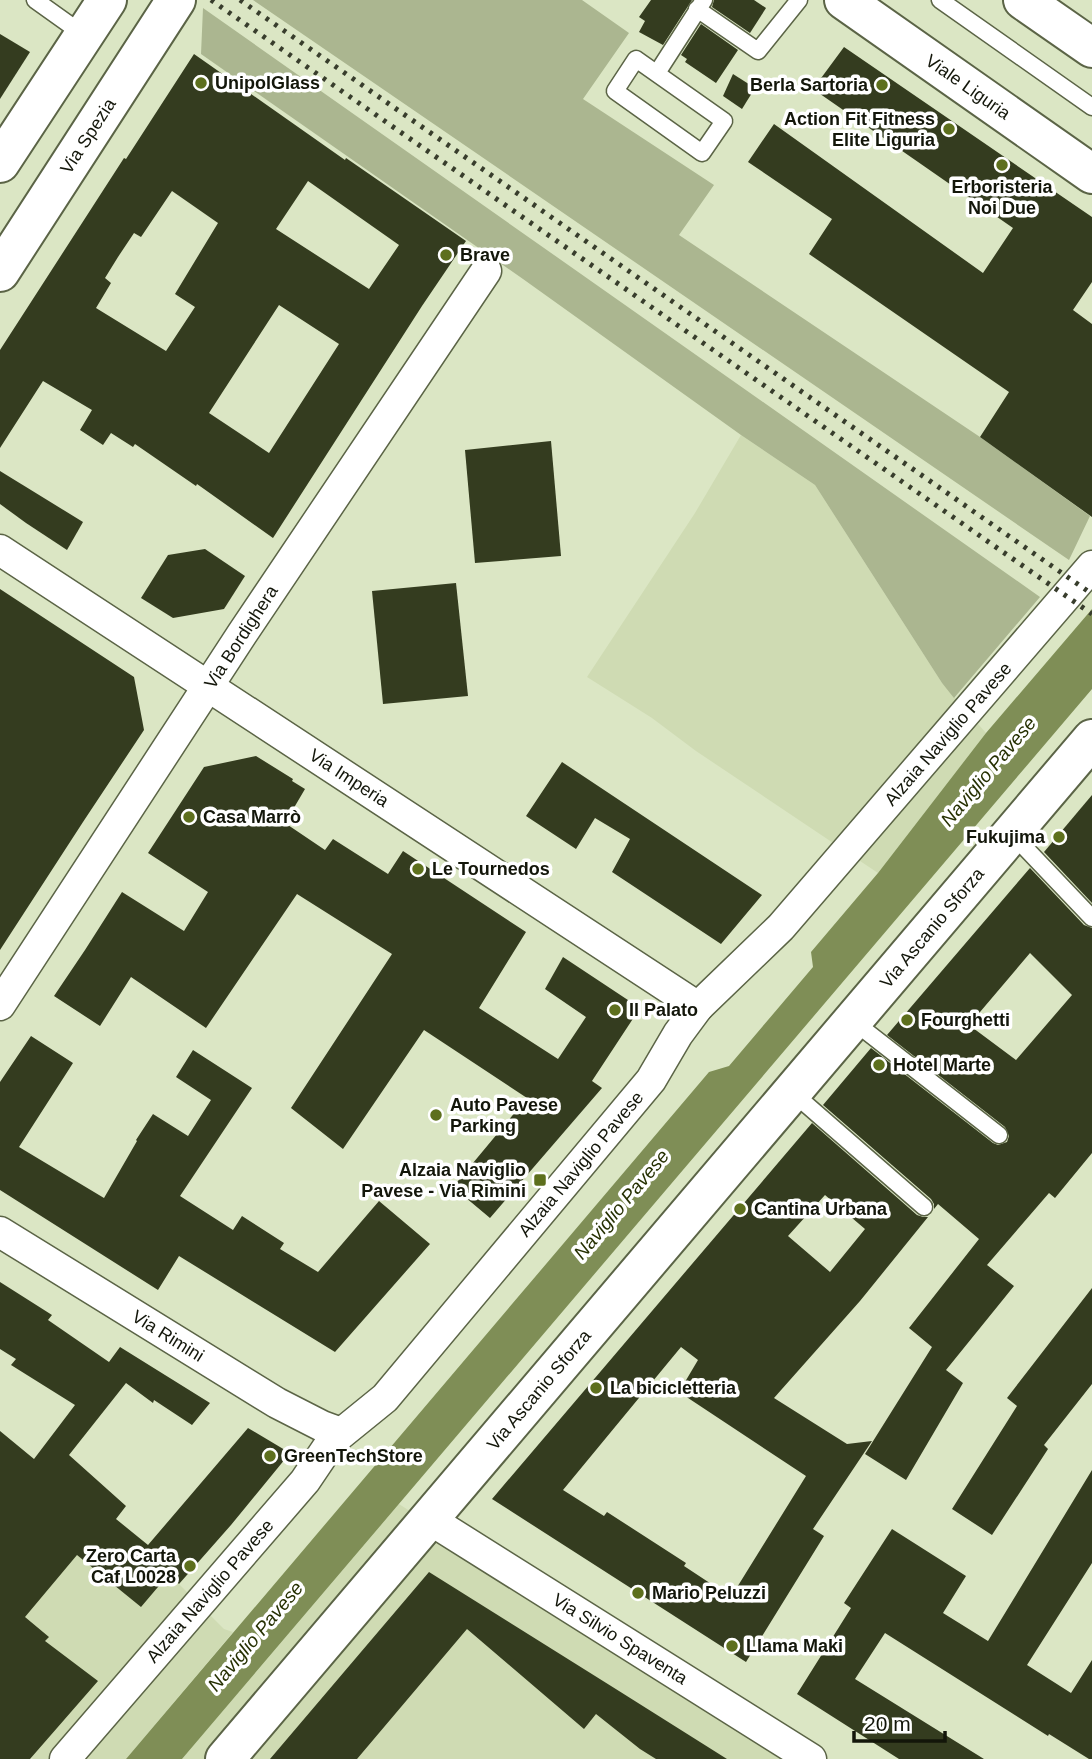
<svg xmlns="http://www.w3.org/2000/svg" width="1092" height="1759" viewBox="0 0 1092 1759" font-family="Helvetica,sans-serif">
	<rect width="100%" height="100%" fill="#dbe6c4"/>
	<g fill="#cfdbb3">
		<polygon points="741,435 815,485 942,683 986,733 878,873 696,751 652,718 587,677 695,513"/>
		<polygon points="0,1431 169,1574 224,1629 233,1632 126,1759 33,1759 0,1730"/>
		<polygon points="399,1504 460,1544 804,1759 182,1759"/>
	</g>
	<g fill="#abb690">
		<polygon points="253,0 582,0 629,33 583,99 714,185 679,235 980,437 1090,516 1069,560"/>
		<polygon points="203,8 1040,597 954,698 942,683 815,485 741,435 523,279 201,54"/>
	</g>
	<polygon fill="#7f8e56" points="1092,609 1092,689 182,1759 126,1759 709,1072 729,1066 813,967 811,952 878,873 986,733"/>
	<g fill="#343c1f" fill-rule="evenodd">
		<polygon points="651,0 692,0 663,45 639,32 645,21 639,17"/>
		<polygon points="714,0 754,0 766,8 750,33 712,7"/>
		<polygon points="701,24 738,50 716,83 685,62 687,59 681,55"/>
		<polygon points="0,34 30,52 0,99"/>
		<polygon points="844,47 1092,217 1092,282 1073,310 1092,324 1092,517 980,437 1009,392 809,254 832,219 748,162 774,124 983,273 1013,228 813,89"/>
		<path d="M194,54L345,160L346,158L466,241L422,306L273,538L197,484L196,486L135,444L133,447L111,433L103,445L80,430L92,410L43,381L0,448V350L124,158L126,159ZM308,181L399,245L369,289L276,229ZM172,191L218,223L175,294L195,307L166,351L96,308L111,283L105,278L118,257L134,233L141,237ZM279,305L339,344L269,453L209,413Z"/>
		<polygon points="733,74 755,88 742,109 723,96"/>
		<polygon points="551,441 561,556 475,563 465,450"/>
		<polygon points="0,471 83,522 67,550 26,523 0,504"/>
		<polygon points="205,549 245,576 224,609 173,618 141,598 168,555"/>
		<polygon points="456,583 468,696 383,704 372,591"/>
		<polygon points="0,589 134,677 144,730 83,822 0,950"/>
		<polygon points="256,756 293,779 292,781 305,789 285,823 325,850 333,839 388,874 403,851 526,932 479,1008 558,1059 586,1017 545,989 563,957 640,1008 592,1081 602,1088 490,1218 453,1187 527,1098 424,1030 343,1149 291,1108 392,954 297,894 206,1028 131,977 100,1026 54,996 85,950 122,892 184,931 208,892 148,853 204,767"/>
		<polygon points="562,762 762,895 721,944 612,872 630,839 595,818 576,849 526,816"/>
		<polygon points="1092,795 1092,903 1044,852"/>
		<path d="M1030,868L1084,925L1092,928V1153L1055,1198L1049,1193L987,1265L1014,1286L946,1370L963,1383L906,1480L865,1454L932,1347L909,1328L979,1239L938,1204L934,1209V1204L931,1199L823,1105L871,1048L993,1143L998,1145L1007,1142L1009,1136L1005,1127L887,1035ZM1030,953L1072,995L1016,1060L969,1025Z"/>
		<polygon points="31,1036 73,1063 19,1147 104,1198 137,1141 136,1140 153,1114 188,1136 211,1100 176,1077 193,1050 252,1088 180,1196 233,1230 242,1216 284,1243 280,1249 318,1272 379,1201 430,1244 335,1352 179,1256 158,1290 0,1190 0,1082"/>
		<path d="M812,1123L917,1215L923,1217H928L860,1301L774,1398L847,1444L872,1441L813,1529L824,1536L746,1662L492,1499ZM825,1195L865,1229L830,1272L788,1236ZM681,1347L698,1360L679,1392L806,1476L731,1597L684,1566L686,1563L607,1512L604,1516L563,1490Z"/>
		<polygon points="0,1282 52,1315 48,1320 109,1362 120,1347 210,1403 192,1425 154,1400 153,1403 126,1383 69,1455 126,1506 116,1519 148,1545 248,1428 290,1453 231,1525 179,1584 169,1574 141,1607 77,1555 25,1617 49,1637 45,1641 98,1681 30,1759 0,1759 0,1431 34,1459 75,1405 11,1365 16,1359 0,1349"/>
		<polygon points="1092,1288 1092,1384 1044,1445 1048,1449 992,1535 952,1509 1017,1406 1007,1398"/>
		<polygon points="1092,1470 1092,1563 1027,1665 1071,1693 1092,1660 1092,1759 1089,1759 1049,1734 1048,1736 885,1633 855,1679 984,1759 899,1759 797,1694 851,1608 844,1603 892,1529 966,1576 943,1613 988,1641"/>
		<polygon points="429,1572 619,1691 727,1759 656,1759 640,1749 596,1714 584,1729 467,1629 357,1759 270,1759"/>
	</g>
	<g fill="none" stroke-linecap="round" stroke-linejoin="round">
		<defs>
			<g id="lane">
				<polyline points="35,0 84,35"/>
				<polyline points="940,0 1092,107"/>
				<polyline points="697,9 758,51 799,0"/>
				<polygon points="636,59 724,121 702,153 615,91"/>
				<polyline points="657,73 704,0"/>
				<polyline points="1012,834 1092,918"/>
				<polyline points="853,1021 999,1135"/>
				<polyline points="792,1092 924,1207"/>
			</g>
			<g id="street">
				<polyline points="0,550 698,1007"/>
				<polyline points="0,1005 242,634 486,271"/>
				<polyline points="0,1232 277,1403 322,1426 341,1433"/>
				<polyline points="429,1519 811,1759"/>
				<polyline points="65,1759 305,1481 332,1441 385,1398 651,1080 678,1034 698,1007 781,927 1092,566"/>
			</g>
			<g id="primary">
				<polyline points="844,0 1092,174"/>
				<polyline points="1023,0 1092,48"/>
				<polyline points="0,163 107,0"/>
				<polyline points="0,272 176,0"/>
				<polyline points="225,1759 1092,739"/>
			</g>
		</defs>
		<use href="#lane" stroke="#5b6446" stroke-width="19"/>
		<use href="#street" stroke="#5b6446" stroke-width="33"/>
		<use href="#primary" stroke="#5b6446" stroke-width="42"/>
		<use href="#lane" stroke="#fff" stroke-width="16"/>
		<use href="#street" stroke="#fff" stroke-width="30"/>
		<use href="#primary" stroke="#fff" stroke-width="38"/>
		<g stroke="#383d2c" stroke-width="5" stroke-dasharray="3.5 7" stroke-linecap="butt">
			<polyline points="211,0 1092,614"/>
			<polyline points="240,0 1092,594"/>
		</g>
	</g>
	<g fill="#5d6f1d" stroke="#fff" stroke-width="2.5">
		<circle cx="201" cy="83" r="7"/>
		<circle cx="882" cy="85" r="7"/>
		<circle cx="949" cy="129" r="7"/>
		<circle cx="1002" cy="165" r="7"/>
		<circle cx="446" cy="255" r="7"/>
		<circle cx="189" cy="817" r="7"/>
		<circle cx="1059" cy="837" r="7"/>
		<circle cx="418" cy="869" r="7"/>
		<circle cx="615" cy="1010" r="7"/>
		<circle cx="907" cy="1020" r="7"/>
		<circle cx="879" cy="1065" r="7"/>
		<circle cx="436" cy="1115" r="7"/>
		<rect x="533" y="1173" width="14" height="14" rx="3.5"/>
		<circle cx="740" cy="1209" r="7"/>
		<circle cx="596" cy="1388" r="7"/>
		<circle cx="270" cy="1456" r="7"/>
		<circle cx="190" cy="1566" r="7"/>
		<circle cx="638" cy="1593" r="7"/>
		<circle cx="732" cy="1646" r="7"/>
	</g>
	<g text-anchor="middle" stroke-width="7" stroke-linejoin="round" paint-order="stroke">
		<g font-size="18" font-weight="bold" fill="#13160a" stroke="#fff" text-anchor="start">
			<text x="215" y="89">UnipolGlass</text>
			<text x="868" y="91" text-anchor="end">Berla Sartoria</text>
			<text x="935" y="125" text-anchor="end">Action Fit Fitness<tspan x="935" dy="21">Elite Liguria</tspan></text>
			<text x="1002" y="193" text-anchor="middle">Erboristeria<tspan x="1002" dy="21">Noi Due</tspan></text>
			<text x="460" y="261">Brave</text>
			<text x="203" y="823">Casa Marrò</text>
			<text x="1045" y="843" text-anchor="end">Fukujima</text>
			<text x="432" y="875">Le Tournedos</text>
			<text x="629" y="1016">Il Palato</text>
			<text x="921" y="1026">Fourghetti</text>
			<text x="893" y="1071">Hotel Marte</text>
			<text x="450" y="1111">Auto Pavese<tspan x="450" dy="21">Parking</tspan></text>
			<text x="526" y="1176" text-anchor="end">Alzaia Naviglio<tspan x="526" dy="21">Pavese - Via Rimini</tspan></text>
			<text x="754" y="1215">Cantina Urbana</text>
			<text x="610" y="1394">La bicicletteria</text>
			<text x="284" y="1462">GreenTechStore</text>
			<text x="176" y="1562" text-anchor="end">Zero Carta<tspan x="176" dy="21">Caf L0028</tspan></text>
			<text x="652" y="1599">Mario Peluzzi</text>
			<text x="746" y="1652">Llama Maki</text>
		</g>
		<g font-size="18" fill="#13160a" stroke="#fff">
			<text transform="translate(968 87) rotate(35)" y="6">Viale Liguria</text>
			<text transform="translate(88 136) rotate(-57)" y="6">Via Spezia</text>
			<text transform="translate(241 637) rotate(-57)" y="6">Via Bordighera</text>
			<text transform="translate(948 734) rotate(-49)" y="6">Alzaia Naviglio Pavese</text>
			<text transform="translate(349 778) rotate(33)" y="6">Via Imperia</text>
			<text transform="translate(932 928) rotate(-50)" y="6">Via Ascanio Sforza</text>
			<text transform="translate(581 1164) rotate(-50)" y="6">Alzaia Naviglio Pavese</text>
			<text transform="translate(168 1336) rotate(32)" y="6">Via Rimini</text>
			<text transform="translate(539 1390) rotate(-50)" y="6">Via Ascanio Sforza</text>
			<text transform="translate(210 1591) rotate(-49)" y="6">Alzaia Naviglio Pavese</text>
			<text transform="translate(620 1639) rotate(32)" y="6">Via Silvio Spaventa</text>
		</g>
		<g font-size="19" font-style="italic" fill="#263002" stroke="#fff">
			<text transform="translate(988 771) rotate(-50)" y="7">Naviglio Pavese</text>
			<text transform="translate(621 1204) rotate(-50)" y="7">Naviglio Pavese</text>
			<text transform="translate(255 1636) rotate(-50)" y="7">Naviglio Pavese</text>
		</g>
	</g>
	<path d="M854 1731v10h91v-10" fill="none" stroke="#13160a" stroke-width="3.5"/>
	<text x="864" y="1731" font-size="21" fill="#13160a" stroke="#ffffff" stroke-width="5" paint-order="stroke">20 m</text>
</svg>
